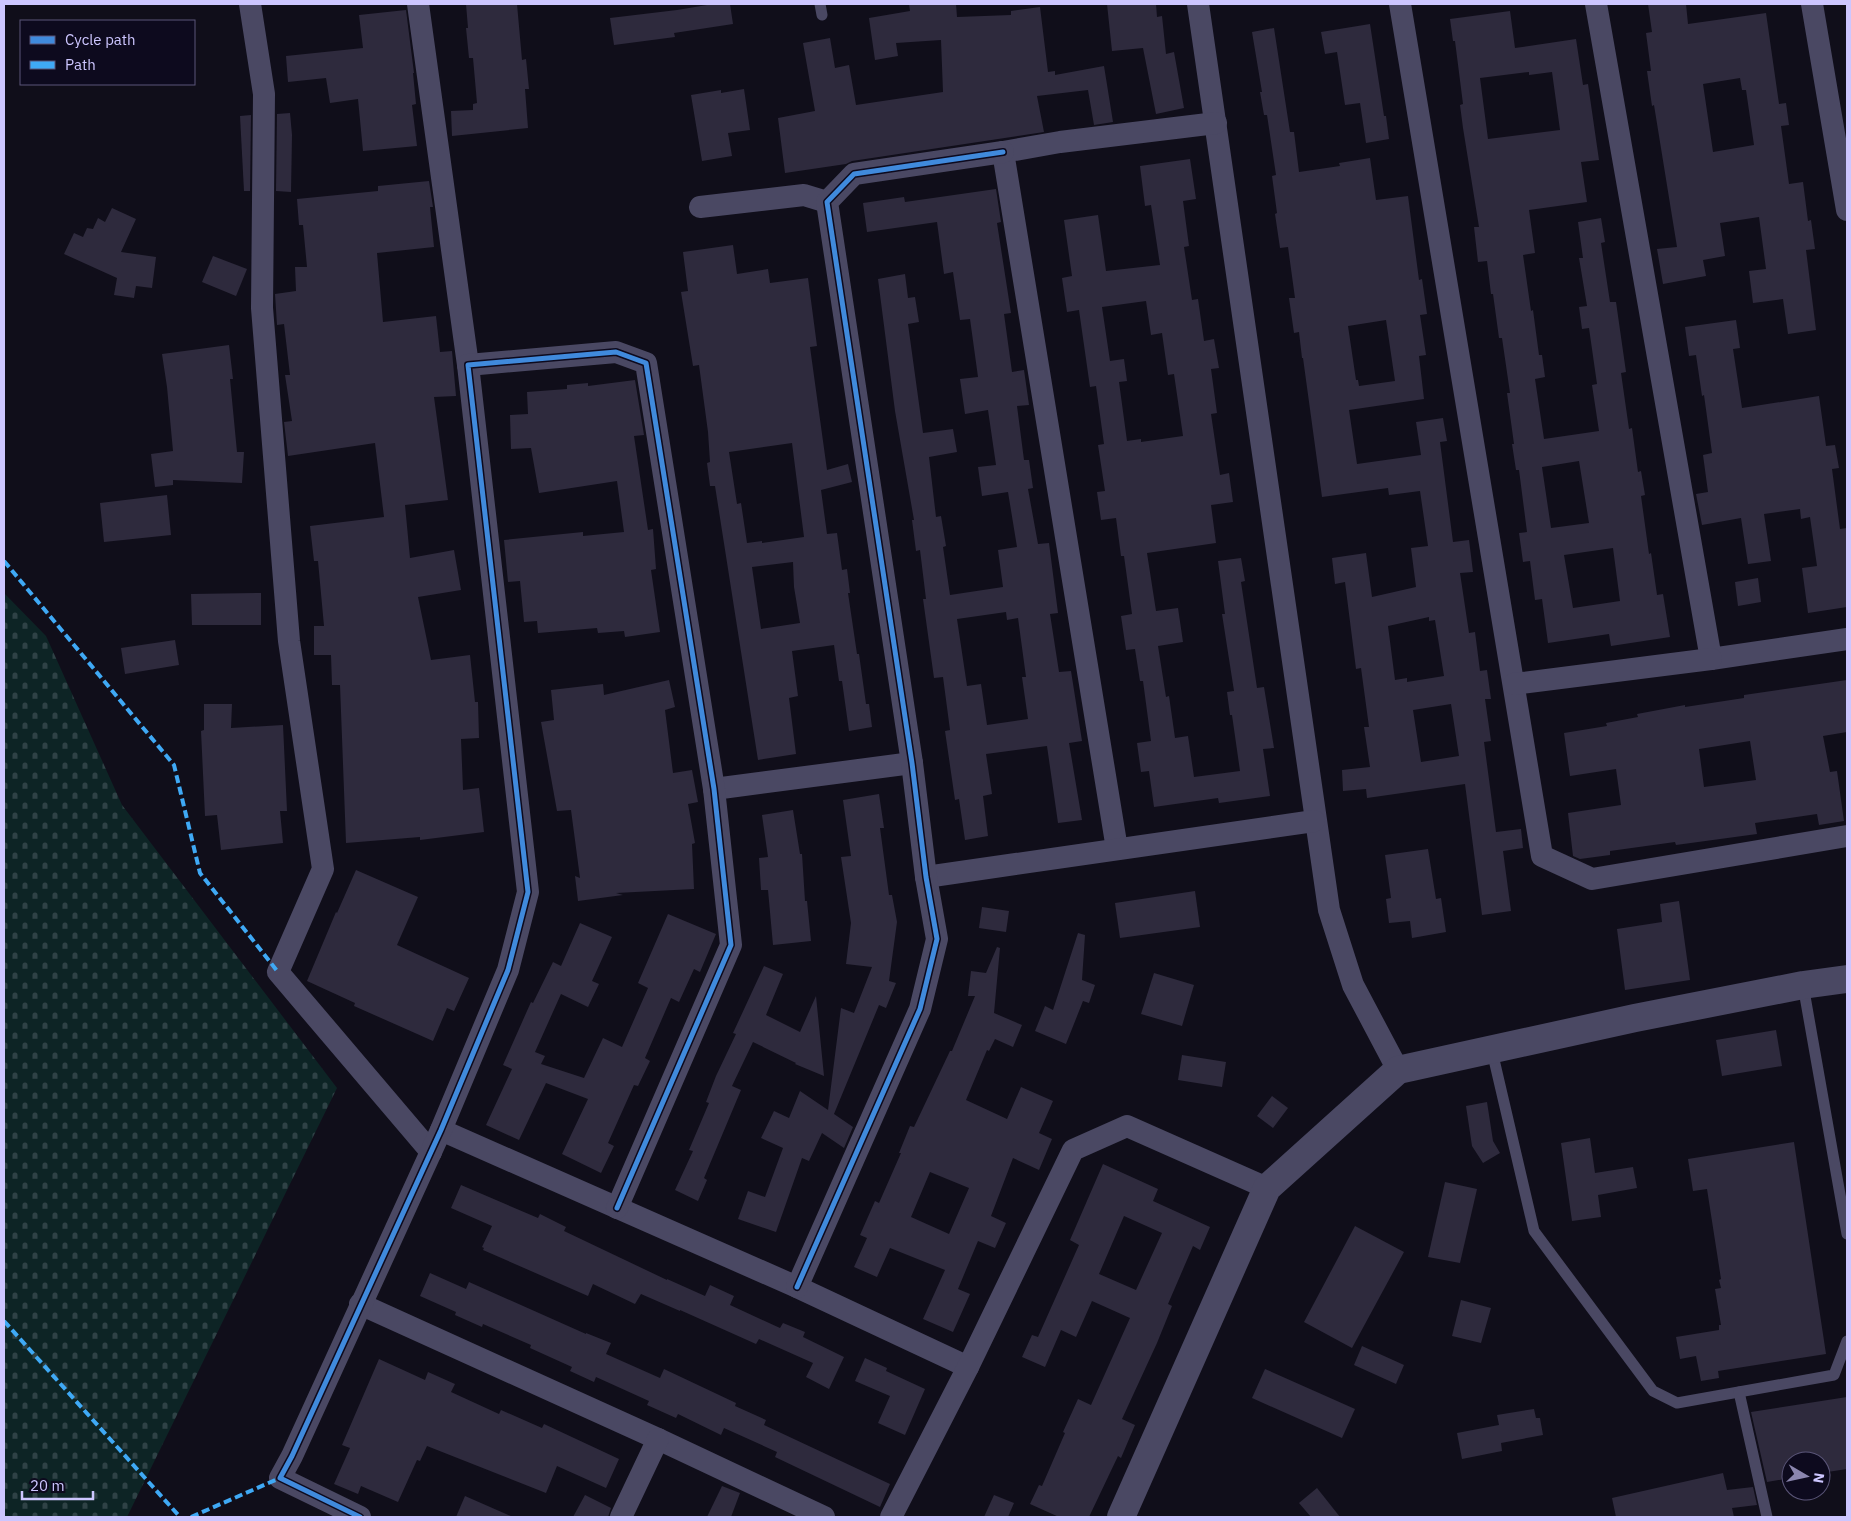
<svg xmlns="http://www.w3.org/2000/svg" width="1851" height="1521" viewBox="0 0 1851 1521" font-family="'IBM Plex Sans',sans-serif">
	<defs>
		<pattern id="cemetery-stones" width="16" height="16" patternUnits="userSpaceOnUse" patternTransform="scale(1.25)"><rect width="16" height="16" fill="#0d2425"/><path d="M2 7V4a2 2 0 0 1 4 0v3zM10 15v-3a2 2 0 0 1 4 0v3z" fill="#2f4246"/></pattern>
	</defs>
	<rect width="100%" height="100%" fill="#100e1a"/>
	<polygon fill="url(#cemetery-stones)" points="4,593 46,636 122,805 337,1088 127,1517 4,1517"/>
	<g fill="#2e2a3d" fill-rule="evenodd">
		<polygon points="466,4 517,4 522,60 526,59 529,89 525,89 528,128 452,136 451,111 473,110 473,104 477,103 473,58 469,58 466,28 468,28"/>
		<polygon points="713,4 730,4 733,24 674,33 675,37 614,45 610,18 677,10"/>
		<polygon points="909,4 956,4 957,17 1011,15 1011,11 1040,7 1048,72 1055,71 1055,75 1104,66 1113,122 1094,125 1088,90 1037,96 1044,132 852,161 846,164 785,173 778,118 815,111 803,43 830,38 835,68 849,65 856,105 943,92 941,40 896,43 898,56 875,60 869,18 910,11"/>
		<polygon points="1107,4 1156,4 1157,17 1162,16 1166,54 1174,52 1184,108 1156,114 1143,48 1112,51"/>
		<path d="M1648,4H1686L1688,24L1766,13L1779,104L1786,103L1789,125L1781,126L1789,184L1803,182L1808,221L1811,220L1815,249L1806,250L1816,330L1788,334L1783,299L1753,303L1749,271L1766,269L1759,217L1720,223L1725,256L1703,260L1706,276L1663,284L1657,249L1677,247L1654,105L1652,106L1647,71H1651L1646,33L1652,32ZM1740,78L1742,90H1746L1754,145L1713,152L1703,84Z"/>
		<polygon points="406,10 414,73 413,73 416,104 412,105 417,146 363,151 358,99 330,103 326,78 288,82 286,56 363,48 359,15"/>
		<path d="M1510,11L1515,48L1576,39L1583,85L1588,84L1599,160L1581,162L1587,202L1529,210L1535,253L1523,255L1531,311L1533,310L1539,355H1542L1545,377L1535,379L1544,439L1599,431L1592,385L1597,384L1589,328L1582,329L1579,307L1587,306L1579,258H1583L1578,222L1601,218L1605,242L1601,243L1610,302H1616L1626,372L1621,373L1629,429L1632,428L1638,472L1641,471L1645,495L1641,496L1649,554L1651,553L1657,595L1663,594L1670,637L1611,646L1609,634L1548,643L1542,599L1535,600L1530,561L1523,562L1519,533L1527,532L1519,470H1516L1512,444H1514L1507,393H1510L1502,338H1499L1493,294H1491L1487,261L1478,262L1474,227H1479L1463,128L1460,105L1463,104L1455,41H1453L1450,19ZM1529,72V75L1552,72L1560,130L1488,139L1480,78ZM1579,461L1589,523L1551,528L1542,467ZM1613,548L1620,601L1573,608L1564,555Z"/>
		<polygon points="1370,24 1384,116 1386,116 1389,139 1366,143 1360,103 1345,105 1337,52 1325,54 1321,32"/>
		<path d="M1274,28L1290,132H1294L1299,172L1340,166L1339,163L1370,158L1376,200L1408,196L1419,280L1422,279L1427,314L1420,315L1426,355L1419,356L1424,399L1349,410L1357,464L1421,455L1416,422L1443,418L1447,441L1440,442L1453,542L1469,540L1473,572L1460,573L1469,633L1475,632L1480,671L1487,670L1491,699H1485L1491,741L1484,742L1496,832L1521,829L1523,848L1503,851L1511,911L1482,915L1465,784L1367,798L1366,789L1343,791L1342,770L1370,767L1364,727H1369L1361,668L1356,669L1345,582L1335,584L1332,558L1366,553L1372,597L1416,587L1411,548L1428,546L1420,491L1389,495L1388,488L1322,497L1303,358H1302L1299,332L1294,333L1289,298H1295L1288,247L1280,248L1275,214L1277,213L1272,176L1276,175L1267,115H1264L1260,92H1262L1252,32ZM1386,320L1395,381L1359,386L1358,380H1356L1348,326ZM1429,617V621L1435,620L1444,676L1407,682V678L1395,680L1388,626ZM1451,704L1459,756L1421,762L1413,710Z"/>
		<polygon points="744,89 750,130 728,133 732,156 702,161 691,95 721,90 721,93"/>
		<polygon points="290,113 292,135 291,192 276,191 277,114"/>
		<polygon points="251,115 250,191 244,191 240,116"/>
		<path d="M1190,159L1196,199L1183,201L1189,246L1184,247L1192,300L1198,299L1204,341L1214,339L1219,368L1211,369L1217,413L1211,414L1220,475L1229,473L1233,502L1211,505L1216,543L1147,553L1156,611L1178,608L1183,642L1158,646L1166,697L1169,696L1175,738L1188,736L1194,777L1240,771L1232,715H1230L1227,692L1234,691L1222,614H1225L1218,561L1241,558L1245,581L1241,582L1257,688L1264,687L1274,748L1263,749L1270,796L1219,803L1218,798L1154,807L1149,771L1141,772L1137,743L1151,741L1143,681H1140L1135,649L1126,650L1121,616L1132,614L1124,556H1121L1116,518L1101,520L1097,492L1105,491L1098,445L1104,444L1096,386L1090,387L1079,310L1067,312L1062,278L1072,276L1064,220L1098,215L1106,271L1160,265L1151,205L1145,206L1140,166ZM1146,301L1151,335L1162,333L1168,375L1174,374L1183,436L1141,442V439L1127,441L1119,382L1127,381L1124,359L1110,361L1102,307Z"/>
		<polygon points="429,181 433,207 430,207 434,247 377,253 383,322 436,316 440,352 452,351 456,396 434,397 448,500 405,505 410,558 454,550 461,590 418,597 431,660 470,655 475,702 478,702 479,738 461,739 463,790 479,788 484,832 420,840 420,837 346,843 340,685 332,685 331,655 314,655 314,626 324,626 318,561 314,561 310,526 384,517 375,443 288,456 284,422 292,421 285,375 290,375 284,324 277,325 275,294 296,291 295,267 307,267 303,225 299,225 297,199 378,191 378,186"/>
		<path d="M996,189L1001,222L997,223L1011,313L1004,314L1012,372L1024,370L1029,405L1017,406L1024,460H1029L1033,488L1028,489L1038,544L1049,543L1058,613L1050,614L1059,672L1071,671L1082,741L1069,743L1082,820L1058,823L1047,746L986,754L992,794L983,796L988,836L965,840L959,799L955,800L945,731L950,730L943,677L934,678L923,599H926L920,550L916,551L912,520H914L895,411L878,279L905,274L908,298L915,297L919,322L908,324L923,433L953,429L957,452L929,457L936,517L941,516L946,546L943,547L950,595L1003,587L998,550L1017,547L1008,492L982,496L978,467L996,465L988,410L965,414L960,379L978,377L970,319L960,320L953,272L944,274L937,222L867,232L863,203L904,197L905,202ZM1006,612L1007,620L1018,618L1026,677H1022L1028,719L987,725L981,684L967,686L957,619Z"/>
		<polygon points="112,208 136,219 121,252 156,257 152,288 136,286 134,298 114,295 117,278 64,254 74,233 83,237 87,228 93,229 98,218 105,222"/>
		<path d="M733,245L737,274L768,269L770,283L808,278L817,346L810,347L827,470L848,464L852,482L821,490L827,534L837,533L842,570L847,569L850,593H848L857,654H859L866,704H869L872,727L849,731L842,681H839L834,645L792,651L798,696L789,698L796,754L758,760L715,486H710L707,463L710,462L708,432L699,365L693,366L681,292L688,291L683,252ZM792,443L804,537L762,543V541L747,543L741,503L737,504L729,452ZM793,562L794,587L800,623L761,629L752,567Z"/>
		<polygon points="213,256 247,269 236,296 202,282"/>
		<polygon points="1736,320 1740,348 1733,349 1742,408 1819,396 1826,446 1835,445 1839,468 1832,469 1840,529 1847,528 1847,607 1808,613 1802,568 1817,566 1810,517 1801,519 1800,509 1764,514 1771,561 1748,564 1741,518 1702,525 1696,494 1708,492 1703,455 1712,453 1704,395 1702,396 1696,355 1689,356 1685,327"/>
		<polygon points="229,345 233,379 230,379 237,452 244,452 242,483 173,480 173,485 155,487 151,454 173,451 167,387 162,354"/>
		<polygon points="635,380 644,435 634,436 648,530 653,529 656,569 651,570 660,632 625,637 624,631 598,633 597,628 538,633 537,621 524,622 520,581 508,582 504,540 583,532 583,536 624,532 617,481 539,493 531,448 511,449 510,415 528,414 527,392 567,389 567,385 588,383 588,386"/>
		<polygon points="167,495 171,535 104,542 100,503"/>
		<polygon points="1758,578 1761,602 1738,606 1735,582"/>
		<polygon points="261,593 261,625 192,625 191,594"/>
		<polygon points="175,640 179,665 125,674 121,648"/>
		<polygon points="669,680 675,707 665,710 673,773 692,770 698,802 688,804 695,843 692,844 694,889 616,893 623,895 578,901 575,876 580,878 571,810 557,811 541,722 554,720 551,690 603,684 604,695"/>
		<path d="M1847,680V732L1823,736L1830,772L1837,771L1844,821L1819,825L1817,814L1755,823L1757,834L1676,845L1675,842L1610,851V855L1580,859L1573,856L1568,813L1621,805L1616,769L1570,776L1564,733L1607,726L1606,723L1638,717L1637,714L1685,705V707L1744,698V695ZM1750,741L1756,780L1704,787L1699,749Z"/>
		<polygon points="204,704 232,704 231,728 283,725 287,811 280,811 283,843 221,850 217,815 205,816 201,731 204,730"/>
		<polygon points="879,794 884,828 880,828 889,895 892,895 897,922 889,981 896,983 886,1008 879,1005 834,1114 853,1127 844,1148 822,1133 809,1161 802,1158 776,1232 738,1219 748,1191 765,1197 783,1148 761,1138 774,1111 789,1118 800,1091 828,1110 841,1008 854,1013 872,967 846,964 851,923 841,857 851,856 843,800"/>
		<polygon points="793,810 800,854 802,854 805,901 807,901 811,941 773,945 768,890 761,890 759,858 768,857 762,815"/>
		<polygon points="1428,849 1436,899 1441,898 1446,932 1412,938 1410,921 1389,923 1386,899 1391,898 1385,855"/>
		<polygon points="356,870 418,897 397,945 469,978 454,1011 447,1008 433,1041 354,1006 355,1003 307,981 336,912 337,913"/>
		<polygon points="1195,891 1200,927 1120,938 1115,903"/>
		<polygon points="1679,901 1690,980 1625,990 1617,929 1662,922 1660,904"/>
		<polygon points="982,907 1009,911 1006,932 979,928"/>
		<polygon points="668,914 716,934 700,972 694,969 679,1002 671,998 645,1058 650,1061 638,1086 634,1085 608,1143 614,1146 601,1173 562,1154 588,1099 546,1083 519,1140 486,1125 512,1069 503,1065 531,1002 533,1003 553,962 561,966 580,923 612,937 592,981 599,984 588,1007 561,994 535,1052 545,1056 541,1064 584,1078 603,1038 622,1047 648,988 638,983"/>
		<polygon points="1078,933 1085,935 1082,980 1095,985 1089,1003 1083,1001 1066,1044 1035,1031 1045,1006 1053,1010"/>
		<path d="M997,947L1000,948L994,1013L1022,1025L1013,1047L995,1039L989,1051L987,1050L966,1100L1007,1119L1021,1087L1053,1101L1039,1133L1052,1139L1039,1170L1013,1158L991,1216L1006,1223L995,1248L978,1241L958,1289L970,1294L953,1332L923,1319L945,1270L890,1248L877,1277L854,1267L867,1238L860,1235L875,1201L879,1203L901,1153H899L910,1126L914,1127L950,1051H952L975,996H968L971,971L986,973ZM930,1172L969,1188L949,1234L911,1217Z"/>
		<polygon points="764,966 783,974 766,1015 800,1032 816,996 824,1076 795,1064 796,1063 753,1042 732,1086 741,1090 704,1178 707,1180 698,1201 675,1190 693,1151 689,1150 709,1103 706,1102 716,1076 736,1034 733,1033"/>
		<polygon points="1154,973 1194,985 1182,1026 1141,1014"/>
		<polygon points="1776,1030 1782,1066 1722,1076 1716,1040"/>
		<polygon points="1182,1055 1226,1062 1222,1087 1178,1080"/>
		<polygon points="1272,1096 1288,1108 1273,1128 1257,1116"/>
		<polygon points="1487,1102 1493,1141 1500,1153 1483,1163 1472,1146 1466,1106"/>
		<polygon points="1590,1138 1595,1173 1633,1167 1637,1188 1598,1195 1601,1217 1572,1221 1561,1143"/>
		<polygon points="1794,1142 1826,1354 1718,1371 1719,1378 1701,1381 1696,1356 1680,1359 1676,1337 1719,1330 1719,1325 1721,1325 1715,1289 1721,1288 1719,1280 1721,1279 1707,1189 1693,1191 1688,1159"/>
		<path d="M1103,1164L1158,1189L1153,1201L1210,1227L1200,1250L1193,1246L1168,1304L1172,1306L1157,1343L1122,1419L1135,1425L1121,1458L1118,1456L1089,1517H1059L1030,1504L1039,1485L1042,1486L1065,1433L1063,1432L1078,1399L1091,1405L1130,1318L1092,1301L1076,1337L1061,1330L1045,1367L1022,1357L1032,1335L1038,1337L1079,1245L1070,1240ZM1124,1216L1162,1233L1136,1290L1099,1274Z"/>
		<polygon points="1445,1182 1477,1189 1460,1263 1428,1257"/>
		<polygon points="461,1185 538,1218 540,1214 566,1227 564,1231 667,1280 667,1279 705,1296 710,1285 734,1296 730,1305 780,1328 783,1323 805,1332 803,1337 844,1357 829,1389 806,1377 813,1363 759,1339 756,1344 680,1310 680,1311 641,1294 635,1304 593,1284 588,1296 483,1250 484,1248 482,1247 492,1226 451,1208"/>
		<polygon points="1355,1226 1404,1252 1352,1348 1304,1322"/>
		<polygon points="430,1273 466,1289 469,1282 586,1334 586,1333 611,1343 606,1354 660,1378 664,1369 736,1403 735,1406 766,1420 764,1425 890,1484 880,1507 775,1457 777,1452 724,1428 721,1435 678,1414 676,1418 647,1405 649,1401 596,1377 594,1382 570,1371 572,1367 530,1348 531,1345 483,1324 482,1327 455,1315 456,1312 420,1296"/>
		<polygon points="1461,1300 1491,1308 1481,1343 1452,1336"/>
		<polygon points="1362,1346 1404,1365 1396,1384 1354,1365"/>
		<polygon points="865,1358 887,1368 886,1371 925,1389 905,1435 878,1423 890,1396 855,1381"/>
		<polygon points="379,1359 425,1380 428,1372 455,1384 451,1392 499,1414 501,1410 542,1428 544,1424 619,1459 606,1488 557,1466 546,1493 427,1446 420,1461 417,1460 398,1502 361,1486 358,1494 334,1484 350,1448 342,1445"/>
		<polygon points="1265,1369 1355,1409 1342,1438 1252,1398"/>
		<polygon points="1847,1397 1847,1469 1821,1473 1821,1461 1791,1461 1791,1478 1767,1482 1751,1412"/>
		<polygon points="1534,1409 1536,1418 1540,1418 1543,1435 1501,1443 1502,1451 1462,1459 1457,1433 1499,1425 1497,1415"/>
		<polygon points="1723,1473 1727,1490 1753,1487 1757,1505 1732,1508 1734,1517 1616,1517 1612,1498"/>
		<polygon points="722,1486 740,1493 731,1517 707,1517"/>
		<polygon points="1317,1488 1340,1517 1311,1517 1299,1503"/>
		<polygon points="585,1495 611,1508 608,1517 573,1517"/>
		<polygon points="994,1495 1014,1503 1008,1517 984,1517"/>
		<polygon points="465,1496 513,1517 456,1517"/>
	</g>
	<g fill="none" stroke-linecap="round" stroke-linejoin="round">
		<g stroke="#4a4863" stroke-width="11">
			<polyline points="820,4 822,15"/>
			<polyline points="1803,985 1847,1234"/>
			<polyline points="1492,1051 1534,1231 1653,1391 1677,1403 1834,1375 1847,1341"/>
			<polyline points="1739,1392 1767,1517"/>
		</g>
		<g stroke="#4a4863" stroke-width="22">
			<polyline points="250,4 264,94 262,308 289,641 323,869 278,972 431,1152"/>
			<polyline points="418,4 468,365"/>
			<polyline points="1198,4 1329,910 1353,985 1398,1070"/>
			<polyline points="1400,4 1542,856 1592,879 1847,836"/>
			<polyline points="1596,4 1711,659 1847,639"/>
			<polyline points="1812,4 1847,210"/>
			<polyline points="700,207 804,195 827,202"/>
			<polyline points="1514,684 1711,659"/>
			<polyline points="714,789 912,763"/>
			<polyline points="1117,849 1003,152 1060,142 1216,123"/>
			<polyline points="926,877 1314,821"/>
			<polyline points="441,1130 797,1287 968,1367"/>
			<polyline points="797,1287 920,1009 937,939 926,877 912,763 827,202 854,174 1003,152"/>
			<polyline points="360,1304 658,1439 824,1517"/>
			<polyline points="360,1517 280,1478 292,1456 441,1130 508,970 528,892 468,365 616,352 646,363 714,789 731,945 617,1208"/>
			<polyline points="621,1517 658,1439"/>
			<polyline points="891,1517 968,1367 1073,1150 1127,1126 1267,1188"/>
		</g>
		<polyline stroke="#4a4863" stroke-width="28" points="1121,1517 1267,1188 1398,1070 1635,1018 1803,985 1847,979"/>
		<g stroke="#3fa9f5" stroke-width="4" stroke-dasharray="8 4" stroke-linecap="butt">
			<polyline points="4,561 174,765 200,873 278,972"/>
			<polyline points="4,1321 180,1517"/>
			<polyline points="191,1517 280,1478"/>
		</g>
		<defs>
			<g id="cycleway">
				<polyline points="797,1287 920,1009 937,939 926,877 912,763 827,202 854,174 1003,152"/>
				<polyline points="360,1517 280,1478 292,1456 441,1130 508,970 528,892 468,365 616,352 646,363 714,789 731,945 617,1208"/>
			</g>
		</defs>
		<use href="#cycleway" stroke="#0d0a1e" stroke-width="8"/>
		<use href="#cycleway" stroke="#408adc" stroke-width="5"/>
	</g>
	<rect width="1851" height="1521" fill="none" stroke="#cdc6ff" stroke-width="10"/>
	<rect x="20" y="20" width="175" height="65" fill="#0d0a1e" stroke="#5a5578"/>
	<rect x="30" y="36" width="25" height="8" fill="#408adc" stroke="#5a5578"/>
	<text x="65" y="45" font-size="15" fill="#cdc6ff">Cycle path</text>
	<rect x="30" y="61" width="25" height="8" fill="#3fa9f5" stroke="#5a5578"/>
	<text x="65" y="70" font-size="15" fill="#cdc6ff">Path</text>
	<g transform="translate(1806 1476) rotate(99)"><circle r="24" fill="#0d0a1e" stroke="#5a5578"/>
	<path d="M0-4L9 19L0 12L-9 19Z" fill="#8b86af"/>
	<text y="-8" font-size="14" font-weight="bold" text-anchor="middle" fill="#cdc6ff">N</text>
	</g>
	<path d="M22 1491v8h71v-8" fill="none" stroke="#cdc6ff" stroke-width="2.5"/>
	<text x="30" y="1491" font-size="15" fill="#cdc6ff" stroke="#0d0a1e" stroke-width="4" paint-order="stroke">20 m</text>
</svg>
